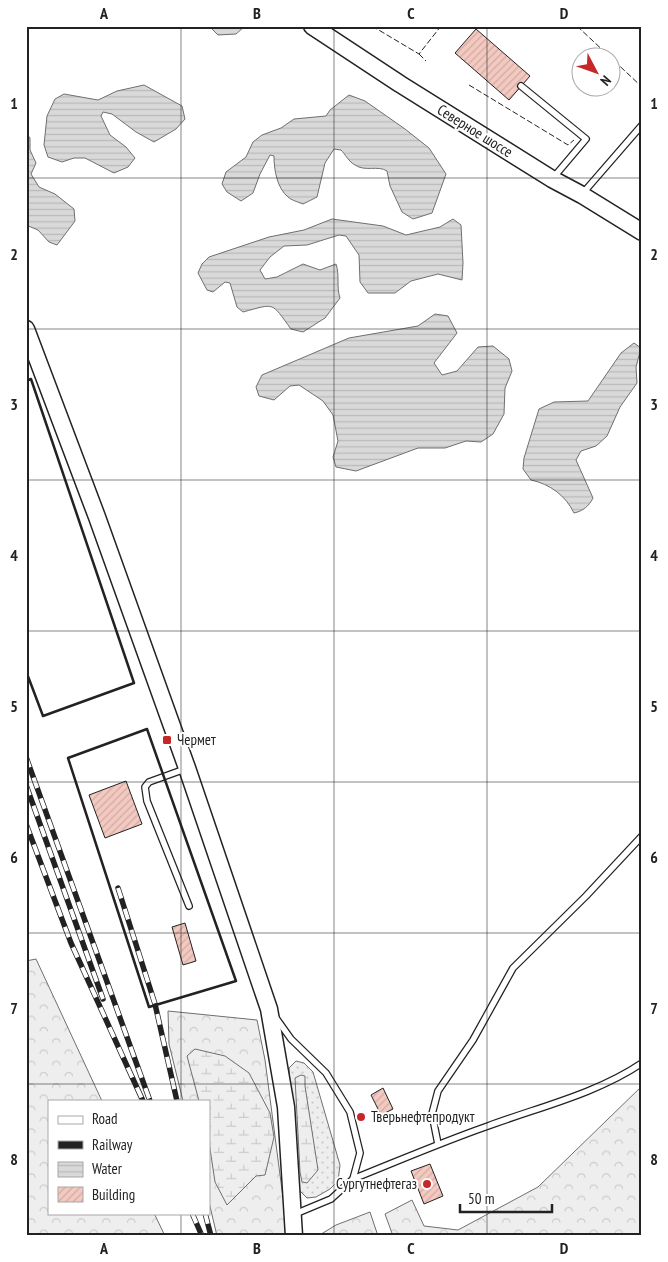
<svg xmlns="http://www.w3.org/2000/svg" width="668" height="1262" viewBox="0 0 668 1262" font-family="'PT Sans Narrow',sans-serif">
	<defs>
		<pattern id="grass-dots" width="8" height="8" patternUnits="userSpaceOnUse" patternTransform="scale(1.25)"><rect width="8" height="8" fill="#eee"/><path d="M2 2h.1M6 6h.1" fill="none" stroke="#ccc" stroke-width="1.8" stroke-linecap="round"/></pattern>
		<pattern id="forest-crowns" width="20" height="18" patternUnits="userSpaceOnUse" patternTransform="scale(1.25)"><rect width="20" height="18" fill="#eee"/><path d="M2 6a3 3 0 1 1 6 0M12 15a3 3 0 1 1 6 0" fill="none" stroke="#ccc"/></pattern>
		<pattern id="wetland-marsh" width="20" height="14" patternUnits="userSpaceOnUse" patternTransform="scale(1.25)"><rect width="20" height="14" fill="#eee"/><path d="M1 5h8M5 5V1M11 12h8M15 12V8" fill="none" stroke="#ccc"/></pattern>
		<pattern id="water-rules" width="6" height="5" patternUnits="userSpaceOnUse" patternTransform="scale(1.25)"><rect width="6" height="5" fill="#d9d9d9"/><path d="M0 2.5h6" fill="none" stroke="#bababa"/></pattern>
		<pattern id="building-hatch" width="6" height="6" patternUnits="userSpaceOnUse" patternTransform="scale(1.25)"><rect width="6" height="6" fill="#f3c9c0"/><path d="M-1 1l2-2M0 6l6-6M5 7l2-2" fill="none" stroke="#d0aca5"/></pattern>
	</defs>
	<rect width="100%" height="100%" fill="#fff"/>
	<polygon fill="url(#grass-dots)" stroke="#6f6f6f" points="296,1061 304,1063 313,1072 340,1165 338,1181 330,1189 316,1197 307,1198 299,1190 296,1167 289,1068"/>
	<g fill="url(#forest-crowns)" stroke="#6f6f6f">
		<polygon points="36,959 102,1101 49,1101 49,1213 154,1213 165,1236 26,1236 26,961"/>
		<polygon points="168,1011 257,1020 265,1060 288,1236 217,1236 209,1202 209,1101 183,1101 169,1044"/>
		<polygon points="642,1086 642,1236 393,1236 385,1214 412,1200 424,1226 458,1230 538,1187"/>
		<polygon points="370,1212 378,1236 318,1236 336,1225"/>
	</g>
	<g fill="url(#wetland-marsh)" stroke="#6f6f6f">
		<polygon points="195,1049 225,1056 249,1073 270,1113 274,1137 265,1175 256,1176 227,1205 215,1182 209,1142 209,1101 199,1101 187,1056"/>
		<polygon points="301,1075 305,1076 305,1086 318,1170 307,1183 302,1182 300,1172 295,1078"/>
	</g>
	<g fill="url(#water-rules)" stroke="#6f6f6f">
		<polygon points="209,26 245,26 236,34 218,35"/>
		<polygon points="144,85 182,106 185,119 176,129 154,142 136,132 112,114 103,112 101,116 110,135 126,147 135,158 128,167 114,173 85,158 74,158 62,162 48,157 44,145 47,116 55,99 64,94 98,100 117,91"/>
		<path d="M349,95L365,101L405,129L429,148L446,174L432,213L413,219L402,212L390,186L387,171C378,165 365,172 355,165C349,162 345,154 341,150L334,149L325,163L317,197L303,204C298,202 291,200 288,197C277,188 274,170 274,156L270,155L260,174L253,193L241,201L227,192L222,184L226,172L246,157L253,142L262,135L281,128L294,119L326,116L330,110Z"/>
		<polygon points="26,133 30,138 30,150 36,163 31,174 39,187 55,194 74,209 75,221 57,245 49,242 38,230 26,225"/>
		<path d="M332,219L383,226L406,235L440,227L453,219L461,225L463,263L462,280L438,274L411,281L395,293H368L360,282L359,255L346,236L339,235L307,245L284,246L270,257L260,270L265,279L277,277L303,264L320,270L336,264C340,276 336,286 340,298L325,318L303,332L291,329C271,302 276,303 243,312L237,307L230,283L225,282L213,292L207,290L198,273L202,264L209,257L269,237L304,230Z"/>
		<polygon points="435,314 448,316 457,333 434,363 442,375 457,371 478,347 493,346 509,359 512,371 505,388 504,414 493,434 481,442 466,441 445,448 418,448 356,471 336,467 333,457 338,441 333,415 323,401 299,385 290,386 274,400 259,396 256,387 262,375 349,338 418,326"/>
		<path d="M634,343L641,348L636,367L637,383L620,407L607,436L596,446L581,451L576,460L593,498C589,506 583,511 574,513C566,496 550,484 531,480L523,469L524,458L539,409L554,402L588,401L621,353Z"/>
	</g>
	<g fill="url(#building-hatch)" stroke="#222">
		<polygon points="476,29 530,76 509,100 455,53"/>
		<polygon points="126,781 142,824 105,838 89,795"/>
		<polygon points="185,923 196,961 183,965 172,927"/>
		<polygon points="383,1088 393,1109 381,1115 371,1095"/>
		<polygon points="430,1164 443,1196 424,1204 411,1171"/>
	</g>
	<g fill="none" stroke-linecap="round" stroke-linejoin="round">
		<defs>
			<g id="lane">
				<polyline points="521,86 586,139 553,178"/>
				<polyline points="583,193 642,125"/>
				<polyline points="185,769 149,782 145,787 147,801 189,906"/>
				<polyline points="276,1018 291,1039 326,1073 350,1112 360,1153 353,1179 331,1199 295,1214"/>
				<polyline points="438,1144 432,1114 438,1091 473,1040 513,968 586,896 642,836"/>
				<path d="M353,1179C398,1161 442,1142 488,1126C539,1107 596,1094 642,1063"/>
			</g>
			<g id="secondary">
				<polyline points="312,26 400,84 552,179 582,195 642,232"/>
				<polyline points="26,329 97,517 187,768 269,1009 286,1107 294,1236"/>
			</g>
		</defs>
		<use href="#lane" stroke="#222" stroke-width="8"/>
		<use href="#secondary" stroke="#222" stroke-width="19"/>
		<use href="#lane" stroke="#fff" stroke-width="5.5"/>
		<use href="#secondary" stroke="#fff" stroke-width="16"/>
		<defs>
			<g id="rail">
				<polyline points="26,757 150,1101"/>
				<polyline points="26,785 103,999"/>
				<polyline points="26,824 71,943 143,1101"/>
				<polyline points="118,888 155,1004 177,1101"/>
				<polyline points="192,1213 202,1236"/>
				<polyline points="205,1213 211,1236"/>
			</g>
		</defs>
		<use href="#rail" stroke="#222" stroke-width="5.5"/>
		<use href="#rail" stroke="#fff" stroke-width="4" stroke-dasharray="11" stroke-linecap="butt"/>
		<g stroke="#222" stroke-width="1" stroke-dasharray="6 2.5" stroke-linecap="butt">
			<polyline points="372,26 419,54 441,26"/>
			<polyline points="577,26 642,87"/>
			<polyline points="419,54 426,61"/>
			<polyline points="469,85 568,145 574,140"/>
		</g>
		<g stroke="#222" stroke-width="2.5">
			<polyline points="26,381 31,379 134,683 43,716 26,671"/>
			<polygon points="147,729 236,981 149,1007 68,758"/>
		</g>
	</g>
	<path fill="none" stroke="#222" stroke-width="1" stroke-opacity="0.55" d="M181,26V1101M334,26V1236M487,26V1236M26,178H642M26,329H642M26,480H642M26,631H642M26,782H642M26,933H642M26,1084H642M181,1213V1236"/>
	<g fill="#c62828" stroke="#fff" stroke-width="2">
		<rect x="162" y="735" width="10" height="10" rx="2.5"/>
		<circle cx="361" cy="1117" r="5"/>
		<circle cx="427" cy="1184" r="5"/>
	</g>
	<g text-anchor="middle" stroke-width="4" stroke-linejoin="round" paint-order="stroke">
		<g font-size="15" fill="#222" stroke="#fff">
			<text transform="translate(475 131) rotate(32)" y="5">Северное шоссе</text>
		</g>
		<g font-size="15" fill="#222" stroke="#fff" text-anchor="start">
			<text x="177" y="745">Чермет</text>
			<text x="371" y="1122">Тверьнефтепродукт</text>
			<text x="417" y="1189" text-anchor="end">Сургутнефтегаз</text>
		</g>
	</g>
	<rect width="668" height="1262" fill="none" stroke="#ffffff" stroke-width="55"/>
	<rect x="48" y="1100" width="162" height="115" fill="#ffffff" stroke="#a7a7a7"/>
	<rect x="58" y="1116" width="25" height="8" fill="#ffffff" stroke="#a7a7a7"/>
	<text x="92" y="1124" font-size="15" fill="#222222">Road</text>
	<rect x="58" y="1141" width="25" height="8" fill="#222222" stroke="#a7a7a7"/>
	<text x="92" y="1150" font-size="15" fill="#222222">Railway</text>
	<rect x="58" y="1162" width="25" height="15" fill="url(#water-rules)" stroke="#a7a7a7"/>
	<text x="92" y="1174" font-size="15" fill="#222222">Water</text>
	<rect x="58" y="1187" width="25" height="15" fill="url(#building-hatch)" stroke="#a7a7a7"/>
	<text x="92" y="1200" font-size="15" fill="#222222">Building</text>
	<g transform="translate(596 72) rotate(131)"><circle r="24" fill="#ffffff" stroke="#a7a7a7"/>
	<path d="M0-4L9 19L0 12L-9 19Z" fill="#c62828"/>
	<text y="-8" font-size="14" font-weight="bold" text-anchor="middle" fill="#222222">N</text>
	</g>
	<path d="M460 1204v8h92v-8" fill="none" stroke="#222222" stroke-width="2.5"/>
	<text x="468" y="1204" font-size="15" fill="#222222" stroke="#ffffff" stroke-width="4" paint-order="stroke">50 m</text>
	<rect x="28" y="28" width="612" height="1206" fill="none" stroke="#222" stroke-width="2"/>
	<g font-size="16" text-anchor="middle" font-weight="bold" fill="#222">
		<text x="104" y="19">A</text>
		<text x="257" y="19">B</text>
		<text x="411" y="19">C</text>
		<text x="564" y="19">D</text>
		<text x="14" y="109">1</text>
		<text x="654" y="109">1</text>
		<text x="14" y="260">2</text>
		<text x="654" y="260">2</text>
		<text x="14" y="410">3</text>
		<text x="654" y="410">3</text>
		<text x="14" y="561">4</text>
		<text x="654" y="561">4</text>
		<text x="14" y="712">5</text>
		<text x="654" y="712">5</text>
		<text x="14" y="863">6</text>
		<text x="654" y="863">6</text>
		<text x="14" y="1014">7</text>
		<text x="654" y="1014">7</text>
		<text x="14" y="1165">8</text>
		<text x="654" y="1165">8</text>
		<text x="104" y="1254">A</text>
		<text x="257" y="1254">B</text>
		<text x="411" y="1254">C</text>
		<text x="564" y="1254">D</text>
	</g>
</svg>
